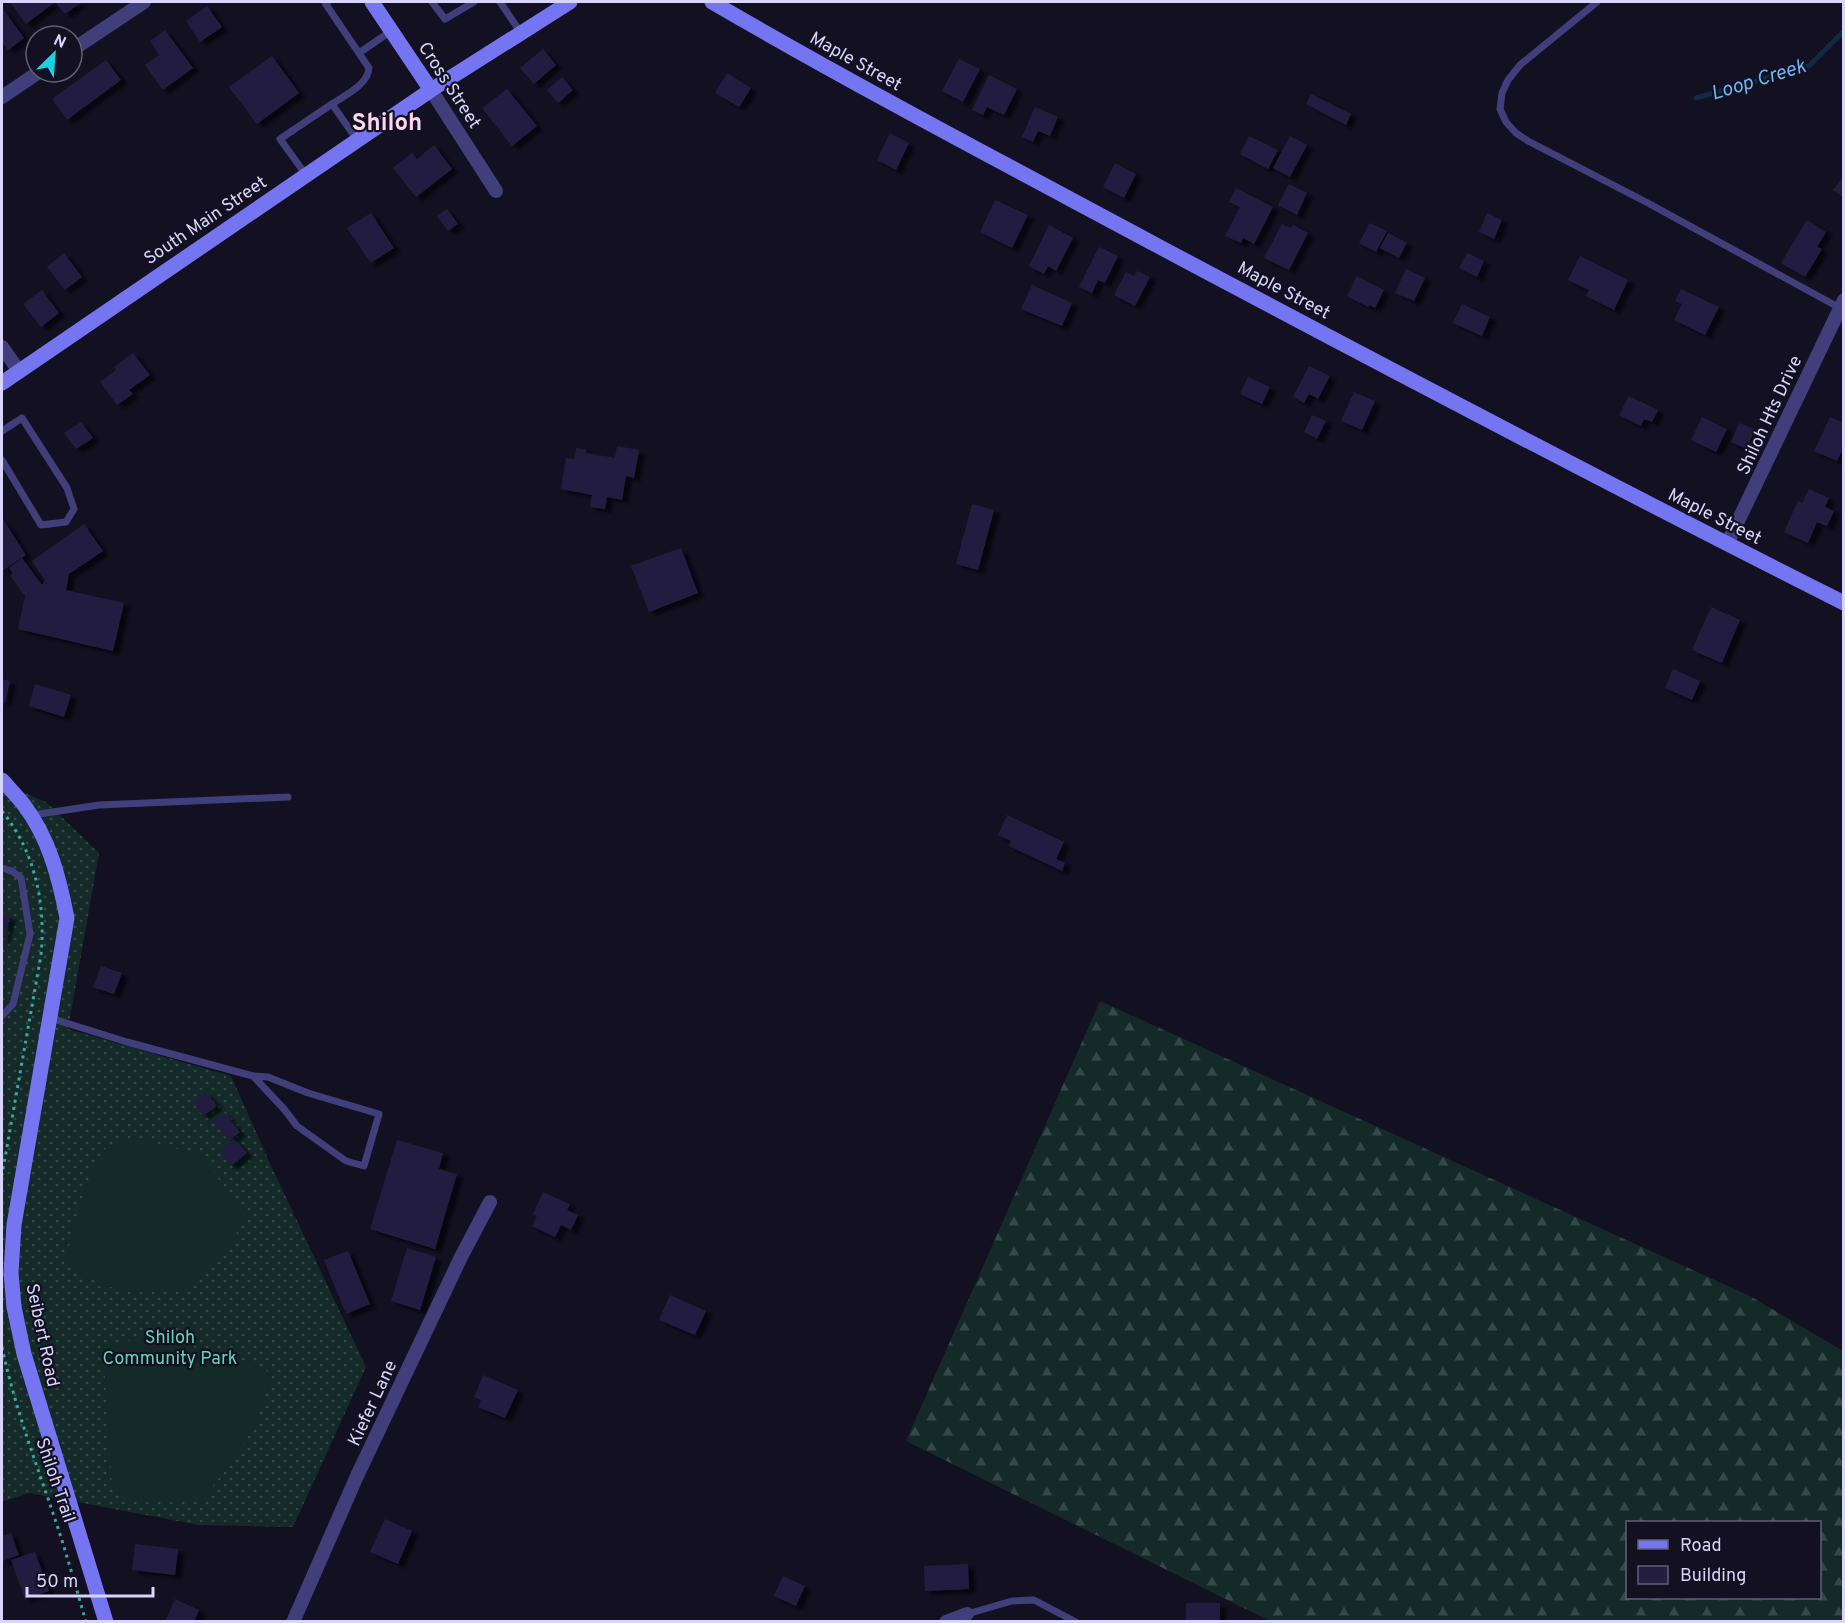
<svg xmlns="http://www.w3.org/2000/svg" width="1845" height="1623" viewBox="0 0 1845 1623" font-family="Overpass,sans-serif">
	<defs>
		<pattern id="grass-dots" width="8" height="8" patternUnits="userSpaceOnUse" patternTransform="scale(1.5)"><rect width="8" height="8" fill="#132a29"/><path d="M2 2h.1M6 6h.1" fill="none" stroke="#354849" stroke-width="1.8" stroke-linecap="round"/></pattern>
		<pattern id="forest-firs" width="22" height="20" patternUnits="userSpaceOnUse" patternTransform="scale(1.5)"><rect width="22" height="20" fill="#132a29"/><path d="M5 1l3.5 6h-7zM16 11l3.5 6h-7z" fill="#354849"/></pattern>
		<filter id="shadow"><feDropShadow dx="6" dy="4" stdDeviation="1.5" flood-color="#0009"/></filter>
	</defs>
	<rect width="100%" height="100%" fill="#121021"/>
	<polygon fill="url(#grass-dots)" points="2,783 46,802 99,853 68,1029 231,1076 273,1170 366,1367 293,1527 199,1525 29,1493 2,1502"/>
	<path fill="url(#forest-firs)" fill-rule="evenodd" d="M1100,1001L1750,1296L1843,1351V1621H1270L906,1441ZM1628,1522H1820V1598H1628Z"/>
	<g fill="#132a29">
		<path d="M136,1138L201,1155L245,1215L230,1247L204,1276L183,1289L140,1292L104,1286L64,1264C72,1237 88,1167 105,1149C114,1141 125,1140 136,1138Z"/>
		<polygon points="154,1338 232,1356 272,1373 256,1424 231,1464 202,1499 125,1498 112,1485 103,1346 124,1341"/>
	</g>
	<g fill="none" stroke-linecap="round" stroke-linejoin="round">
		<polyline stroke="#142946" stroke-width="5" points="1696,98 1809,66 1844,31"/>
	</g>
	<g fill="#241e40" filter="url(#shadow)">
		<polygon points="10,2 55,2 26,24"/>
		<polygon points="55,2 82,2 65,14"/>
		<polygon points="207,6 222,27 200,42 186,21"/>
		<polygon points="2,8 24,38 8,50 2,42"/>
		<polygon points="165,30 193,68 163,90 145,65 159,55 150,41"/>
		<polygon points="543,49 556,65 534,84 520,68"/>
		<polygon points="272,56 299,93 257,124 229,87"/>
		<polygon points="959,59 980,69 963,102 942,91"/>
		<polygon points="106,60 121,80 67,120 52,99"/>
		<polygon points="727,73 751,88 739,107 715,93"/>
		<polygon points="989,75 1017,89 1004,115 987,107 983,115 972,110"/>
		<polygon points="562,77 573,90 558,103 547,90"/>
		<polygon points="507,89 537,126 512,146 482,108"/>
		<polygon points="1311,94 1351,114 1346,125 1306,104"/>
		<polygon points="1035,107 1058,117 1050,136 1038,131 1033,142 1022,137"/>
		<polygon points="890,133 909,143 896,170 877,160"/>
		<polygon points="1249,136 1278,150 1268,169 1240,154"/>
		<polygon points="1290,136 1307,145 1290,177 1273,168"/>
		<polygon points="434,145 452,169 416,197 393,168 412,153 417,159"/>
		<polygon points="1115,163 1136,174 1124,198 1103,187"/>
		<polygon points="1844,176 1844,198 1833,190"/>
		<polygon points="1289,184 1307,193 1297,215 1278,205"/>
		<polygon points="1236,188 1273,207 1254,244 1243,238 1241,243 1225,236 1240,207 1229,202"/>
		<polygon points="995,200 1028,215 1012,248 980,232"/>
		<polygon points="447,209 458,224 448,231 437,216"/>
		<polygon points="371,213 394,248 371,263 347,228"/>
		<polygon points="1487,213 1502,220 1494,239 1479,232"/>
		<polygon points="1807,220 1826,232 1817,247 1822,249 1805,277 1781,263"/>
		<polygon points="1370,223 1387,231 1376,252 1359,243"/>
		<polygon points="1282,224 1291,228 1293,225 1308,233 1289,270 1264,258"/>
		<polygon points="1049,225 1073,238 1056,271 1048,266 1044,274 1029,266"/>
		<polygon points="1388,233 1407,243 1399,258 1380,248"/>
		<polygon points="1099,247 1118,256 1105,283 1098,280 1092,293 1079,287"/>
		<polygon points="64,253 82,277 65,290 47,267"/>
		<polygon points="1467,253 1484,261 1477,277 1459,268"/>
		<polygon points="1580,256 1628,280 1614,310 1586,296 1589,290 1568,280"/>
		<polygon points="1406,269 1425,278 1414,301 1395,293"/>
		<polygon points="1137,271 1150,277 1135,306 1114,295 1126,272 1134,276"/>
		<polygon points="1357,276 1384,290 1375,308 1369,305 1368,307 1347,296"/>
		<polygon points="1032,285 1072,303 1062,326 1021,309"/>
		<polygon points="1681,289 1719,307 1705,335 1674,320 1682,304 1675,301"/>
		<polygon points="42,290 59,313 41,327 23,304"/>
		<polygon points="1462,304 1490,317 1482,336 1453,323"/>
		<polygon points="133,353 150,375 129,390 133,394 117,405 100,382 116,370 114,367"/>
		<polygon points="1309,366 1330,376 1318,399 1309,394 1304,403 1293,397"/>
		<polygon points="1248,377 1270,387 1262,404 1240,394"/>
		<polygon points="1354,392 1375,401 1362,430 1341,421"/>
		<polygon points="1629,396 1658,410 1652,422 1644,419 1641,426 1619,415"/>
		<polygon points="1312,415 1326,421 1317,439 1304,432"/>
		<polygon points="1702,417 1727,429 1716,452 1691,440"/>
		<polygon points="1830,417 1844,423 1844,447 1837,461 1814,451"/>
		<polygon points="81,422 93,438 76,449 64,433"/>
		<polygon points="1739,423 1755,429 1747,449 1731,442"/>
		<polygon points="617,446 639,450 634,478 626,476 622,500 607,497 605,509 590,507 592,495 561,489 566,458 575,459 576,448 586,449 586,453 615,458"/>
		<polygon points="1809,489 1829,498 1825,507 1834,511 1827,526 1817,522 1808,543 1784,532 1798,501 1802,503"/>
		<polygon points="972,504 994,510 978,570 956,564"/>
		<polygon points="2,518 26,555 2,571"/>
		<polygon points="84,524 103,551 69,574 66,590 124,603 113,651 18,629 25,596 10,575 13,573 9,568 22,558 42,585 45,580 32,561"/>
		<polygon points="681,548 698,593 649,612 631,566"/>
		<polygon points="1711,607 1740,620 1722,663 1692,650"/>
		<polygon points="1673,669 1700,681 1692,700 1665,688"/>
		<polygon points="2,679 10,681 5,703 2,702"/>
		<polygon points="35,684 71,695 64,717 29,706"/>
		<polygon points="1007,815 1064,842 1056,859 1065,863 1062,871 1009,846 1011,841 998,835"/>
		<polygon points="2,914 10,916 2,945"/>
		<polygon points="101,966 122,973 114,994 93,987"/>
		<polygon points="206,1092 217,1106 203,1116 192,1102"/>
		<polygon points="224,1112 240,1132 229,1141 213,1121"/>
		<polygon points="234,1139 247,1153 231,1166 219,1152"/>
		<polygon points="397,1140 443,1153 439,1169 457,1174 435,1249 370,1229"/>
		<polygon points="543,1192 570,1204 567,1210 578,1215 571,1230 561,1225 555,1237 532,1226 537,1216 533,1214"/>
		<polygon points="407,1248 436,1257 420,1310 391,1301"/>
		<polygon points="348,1251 370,1304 346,1314 324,1260"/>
		<polygon points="670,1295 706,1311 695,1335 659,1320"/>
		<polygon points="483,1375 518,1390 505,1418 478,1407 481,1400 474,1397"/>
		<polygon points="385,1519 412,1531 398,1564 370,1552"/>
		<polygon points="11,1533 19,1555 2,1561 2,1536"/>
		<polygon points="135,1544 178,1549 175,1575 132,1570"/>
		<polygon points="35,1552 49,1591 25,1599 11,1560"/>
		<polygon points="968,1564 969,1589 925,1591 924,1566"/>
		<polygon points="783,1576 805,1586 796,1606 774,1596"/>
		<polygon points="175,1599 199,1610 194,1622 165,1622"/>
		<rect x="1186" y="1603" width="34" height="19"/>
	</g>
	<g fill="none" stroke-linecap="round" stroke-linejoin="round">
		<g stroke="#3aa8a0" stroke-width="3" stroke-dasharray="3 4.5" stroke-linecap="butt">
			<path d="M2,811C35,852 46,903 41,955L2,1175"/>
			<path d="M2,1347C15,1409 38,1468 58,1528C68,1559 77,1591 86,1622"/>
		</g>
		<g stroke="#413f7b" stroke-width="7">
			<path d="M328,2L325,3L369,68C368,85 345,95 332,104L357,140"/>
			<polyline points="432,2 445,19 474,2"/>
			<polyline points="500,2 521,33"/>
			<polyline points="1597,2 1520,65 1508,80 1502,93 1500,109 1506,122 1516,133 1528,141 1646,202 1840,308"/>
			<polyline points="359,53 391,31"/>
			<polyline points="306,175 280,139 332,104"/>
			<polyline points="2,431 22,418 67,488 74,509 66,522 41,525 2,460"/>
			<polyline points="33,815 99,805 288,797"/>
			<polyline points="2,868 12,871 21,878 30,934 13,1004 2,1016"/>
			<polyline points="50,1018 127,1042 253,1076 268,1077 308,1093 379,1114 364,1166 346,1161 297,1126 284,1109 253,1076"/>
			<polyline points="967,1614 1012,1601 1034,1600 1076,1622"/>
		</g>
		<g stroke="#413f7b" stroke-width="14">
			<polyline points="72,50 144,2"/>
			<polyline points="431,90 496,191"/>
			<polyline points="2,97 39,72"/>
			<polyline points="2,347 19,371"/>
			<polyline points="1727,544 1844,300"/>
			<polyline points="293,1622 357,1476 461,1257 490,1202"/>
			<polyline points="946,1622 967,1614"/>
		</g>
		<g stroke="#7675f1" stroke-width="15">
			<polyline points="372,2 431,90"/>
			<path d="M712,2C858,87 1009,166 1158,246C1385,367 1614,487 1844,603"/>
			<polyline points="2,383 431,90 570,2"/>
			<path d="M2,780C9,788 17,796 24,805C49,838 59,877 67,918L14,1225L11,1273L14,1307L24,1354L106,1622"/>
		</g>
	</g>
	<g text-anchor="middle" stroke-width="4.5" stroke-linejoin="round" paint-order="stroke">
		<g font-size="18" fill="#d8d4fb" stroke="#121021">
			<text transform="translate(856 61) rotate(29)" y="6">Maple Street</text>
			<text transform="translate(450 85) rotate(57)" y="6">Cross Street</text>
			<text transform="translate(205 220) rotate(-34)" y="6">South Main Street</text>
			<text transform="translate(1284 290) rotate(28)" y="6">Maple Street</text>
			<text transform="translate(1769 415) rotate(-65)" y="6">Shiloh Hts Drive</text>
			<text transform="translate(1715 516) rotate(27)" y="6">Maple Street</text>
			<text transform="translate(43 1335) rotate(78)" y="6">Seibert Road</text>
			<text transform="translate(372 1403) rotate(-65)" y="6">Kiefer Lane</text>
			<text transform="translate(56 1480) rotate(71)" y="6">Shiloh Trail</text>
		</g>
		<g font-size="18" fill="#68d3b6" stroke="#121021">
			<text x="170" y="1343">Shiloh<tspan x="170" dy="21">Community Park</tspan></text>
		</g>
		<g font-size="20" font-style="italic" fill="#6db6f0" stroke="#121021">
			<text transform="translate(1758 79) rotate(-17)" y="7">Loop Creek</text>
		</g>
		<g font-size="24" font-weight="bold" fill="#fbd6ee" stroke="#121021">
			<text x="387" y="130">Shiloh</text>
		</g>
	</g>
	<rect width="1845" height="1623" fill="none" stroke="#d8d4fb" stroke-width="6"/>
	<rect x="1626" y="1521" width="195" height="78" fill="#121021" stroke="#615e78" stroke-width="1.5"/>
	<rect x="1638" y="1540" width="30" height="9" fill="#7675f1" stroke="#615e78" stroke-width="1.5"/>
	<text x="1680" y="1551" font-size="18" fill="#d8d4fb">Road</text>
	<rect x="1638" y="1566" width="30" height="18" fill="#241e40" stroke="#615e78" stroke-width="1.5"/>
	<text x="1680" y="1581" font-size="18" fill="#d8d4fb">Building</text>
	<g transform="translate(54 54) rotate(25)"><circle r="28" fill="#121021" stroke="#615e78" stroke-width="1.5"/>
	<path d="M0-4.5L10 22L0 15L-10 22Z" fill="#17d3e4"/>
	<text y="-9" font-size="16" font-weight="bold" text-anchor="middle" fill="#d8d4fb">N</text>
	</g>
	<path d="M27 1587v9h126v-9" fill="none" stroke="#d8d4fb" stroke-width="3"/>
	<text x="36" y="1587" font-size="18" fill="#d8d4fb" stroke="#121021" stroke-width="4.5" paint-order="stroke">50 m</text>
</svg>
